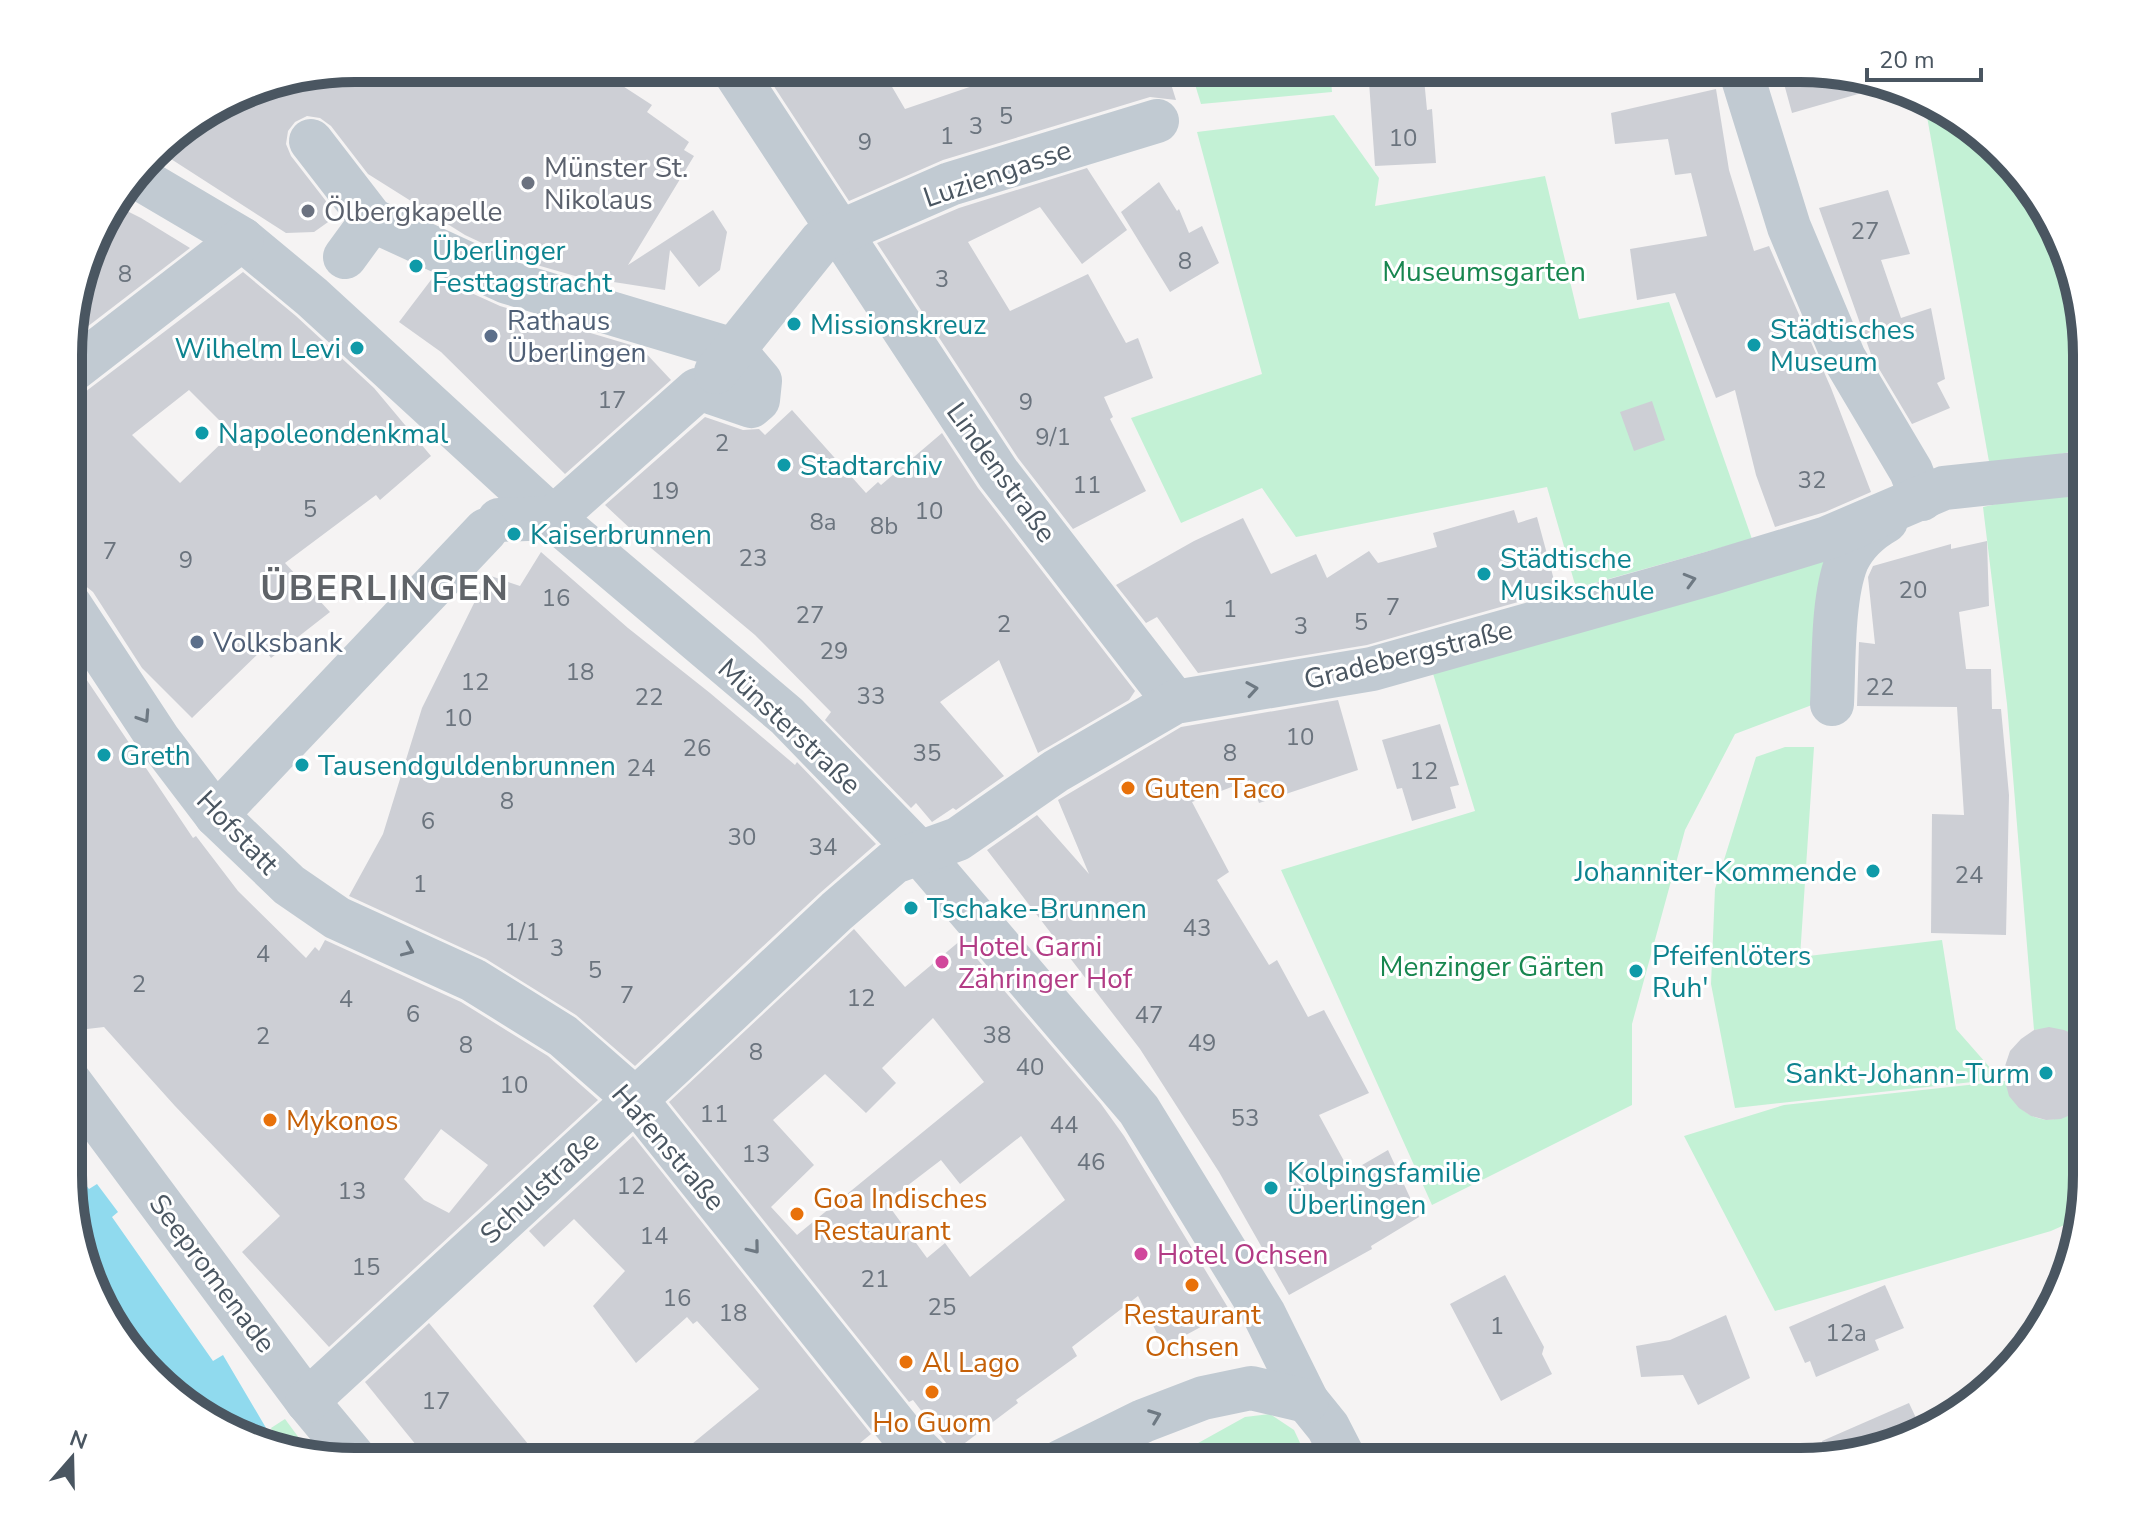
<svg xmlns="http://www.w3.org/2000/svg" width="2155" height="1530" viewBox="0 0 2155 1530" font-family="'Nunito Sans',sans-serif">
	<rect width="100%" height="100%" fill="#f5f3f3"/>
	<g fill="#c3f1d5">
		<polygon points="1190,68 1330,68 1332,92 1201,104"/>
		<polygon points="1924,100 1974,127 2049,212 2086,337 2086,449 1990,467"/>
		<polygon points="1334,115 1379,178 1375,206 1545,176 1579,319 1669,302 1752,539 1576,588 1547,487 1296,537 1262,488 1181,523 1131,418 1262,374 1197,132"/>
		<path d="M2086,485V1045C2071,1029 2055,1027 2034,1030L2007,704L1983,507Z"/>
		<polygon points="1838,550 1820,702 1735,734 1685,830 1632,1024 1632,1105 1432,1205 1281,870 1475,811 1431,667"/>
		<polygon points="1785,747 1814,747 1800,957 1942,940 1956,1029 2000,1079 1735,1108 1711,984 1715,889 1756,757"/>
		<path d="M2005,1081C2018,1122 2054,1132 2086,1103V1193L2082,1217L2051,1231L1775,1311L1684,1136L1784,1105Z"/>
		<polygon points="1270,1414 1294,1430 1309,1462 1164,1462 1245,1417"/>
		<polygon points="285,1419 313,1457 284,1451 271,1428"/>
	</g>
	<polygon fill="#90daee" points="70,1166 89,1189 97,1184 118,1212 112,1217 213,1361 223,1355 279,1450 262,1447 181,1403 106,1318 70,1212"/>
	<g fill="#cdcfd5" fill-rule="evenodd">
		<polygon points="355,68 595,68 652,105 647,112 689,142 684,150 694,156 628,265 713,210 727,232 720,270 699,287 670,250 665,290 575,276 516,259 465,235 368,174 331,126 320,118 307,116 295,122 288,131 286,144 291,156 329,205 331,220 314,232 286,233 157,150 166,140 246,90"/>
		<polygon points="762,68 881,68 905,109 1025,68 1166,68 1176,100 1150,97 943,160 849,201"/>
		<polygon points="1368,68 1423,68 1427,110 1432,109 1436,163 1375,166"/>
		<polygon points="1780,69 1818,69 1893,84 1792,113"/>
		<polygon points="1716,89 1729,170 1754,251 1769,246 1831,388 1871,492 1825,512 1775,527 1756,475 1735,390 1716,398 1675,293 1637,300 1630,249 1707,236 1691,173 1675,175 1668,139 1615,144 1611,113"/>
		<polygon points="1087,168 1127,230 1082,264 1040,207 968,242 1010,311 1088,274 1126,343 1138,338 1153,378 1104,397 1113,417 1110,419 1146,491 1073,529 1018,458 877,243 959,208"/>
		<polygon points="1159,182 1177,211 1179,209 1189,233 1202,226 1219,263 1170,292 1121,212"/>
		<polygon points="1888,190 1910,254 1881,260 1901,318 1931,308 1945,379 1937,383 1950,408 1912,424 1872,357 1819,208"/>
		<polygon points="115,205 141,218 190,248 70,340 70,318 98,228"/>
		<path d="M243,272L296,316L374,388L431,456L380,500L376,495L285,563L330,612L271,658L264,648L192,718L142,668L93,592L83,584L70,564V396L85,392ZM189,390L232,433L180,483L132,435Z"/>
		<polygon points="434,276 500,306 641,348 671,380 565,474 441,352 399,322"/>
		<polygon points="1652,401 1665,440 1634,451 1620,412"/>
		<polygon points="792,410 866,493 878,482 881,485 942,433 978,488 1135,691 1129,700 1038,753 999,660 940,702 1004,776 956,810 953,808 932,822 916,803 911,808 825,720 831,712 755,635 651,548 605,505 705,417 743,430 759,429 765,435"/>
		<polygon points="1514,510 1518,523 1537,517 1557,591 1367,645 1198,673 1157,617 1146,623 1116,585 1194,541 1243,518 1271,574 1316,554 1327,578 1369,551 1378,563 1437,547 1433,533"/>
		<polygon points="1987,541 1989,606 1959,612 1966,669 1991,669 1992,709 2001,709 2009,795 2006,935 1931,933 1932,814 1964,815 1957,707 1857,706 1859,642 1875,644 1868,577 1873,566 1951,544 1951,549"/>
		<polygon points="541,552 628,628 710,693 795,765 797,762 876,844 820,893 635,1066 576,1015 486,959 349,896 383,834 422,708 488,575 520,586"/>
		<path d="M70,655L193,838L196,836L238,891L306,958L315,947L319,951L325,940L461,1002L548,1056L598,1100L329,1347L242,1252L280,1216L175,1106L104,1027L70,1031ZM441,1129L488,1165L449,1213L424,1200L404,1179Z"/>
		<polygon points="1338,700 1358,770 1259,803 1250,780 1192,802 1229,872 1217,880 1269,965 1277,960 1308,1017 1324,1010 1369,1093 1319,1115 1350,1172 1388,1150 1419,1217 1371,1246 1372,1249 1289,1295 1219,1172 1140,1049 987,850 1037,815 1089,874 1058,800 1181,727"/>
		<polygon points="1440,724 1459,785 1450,787 1456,808 1412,821 1402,788 1397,789 1382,740"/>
		<path d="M854,929L905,987L961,940L1101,1104L1124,1136L1230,1311L1164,1347L1138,1296L1072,1347L1077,1356L1016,1400L1018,1403L953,1452L913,1400L909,1402L669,1102ZM933,1018L984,1082L797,1235L771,1207L814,1165L773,1120L825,1074L866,1113L896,1083L882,1068ZM1021,1136L1065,1200L970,1277L945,1243L927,1258L886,1202L941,1160L960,1184Z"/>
		<polygon points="2049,1027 2064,1030 2078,1036 2086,1045 2086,1103 2075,1113 2061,1119 2046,1120 2031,1116 2019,1108 2009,1096 2005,1081 2005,1066 2010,1051 2021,1039 2034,1030"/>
		<polygon points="633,1136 871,1434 837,1462 670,1462 759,1389 697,1321 693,1324 687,1317 636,1363 593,1306 625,1271 574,1219 544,1247 529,1231"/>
		<polygon points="1505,1275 1544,1347 1542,1354 1552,1374 1501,1401 1450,1304"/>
		<polygon points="1885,1285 1904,1328 1875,1340 1879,1350 1816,1377 1810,1361 1805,1363 1789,1327"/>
		<polygon points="1726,1315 1750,1378 1698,1405 1683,1375 1641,1377 1636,1346 1670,1340"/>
		<polygon points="429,1323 542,1461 429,1461 365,1382"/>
		<polygon points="1909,1403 1923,1433 1826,1456 1822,1441"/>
	</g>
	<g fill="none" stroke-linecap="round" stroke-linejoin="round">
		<g stroke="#c1cad2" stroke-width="44">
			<polyline points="732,68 998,473 1175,702"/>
			<polyline points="1740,69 1789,227 1844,358 1911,471 1922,499"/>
			<polyline points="311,141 372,220"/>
			<polyline points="137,177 242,239 312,297 553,518 787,716 918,851 1139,1110 1264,1314 1307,1401 1328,1427 1346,1462"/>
			<polyline points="345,257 372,220 507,282 734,350 760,381 758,400 751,406 707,391 697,390 553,518 499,520"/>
			<polyline points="70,372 242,239"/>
			<polyline points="716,372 822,240 950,184 1157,121"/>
			<polyline points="70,605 159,740 216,815 289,885 337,918 473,980 563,1036 635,1099 906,1438 931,1462"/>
			<path d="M1832,704C1834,663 1832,598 1847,561C1855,544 1870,530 1886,521"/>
			<polyline points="216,815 486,530"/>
			<polyline points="70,1082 307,1401 357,1461"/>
			<polyline points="307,1401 674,1064 837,911 894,862 958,839 1056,771 1175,702 1372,669 1712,573 1827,538 1944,488 2086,473"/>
			<polyline points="1060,1462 1143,1421 1203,1398 1251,1388 1307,1401"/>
		</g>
	</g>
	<defs><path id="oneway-chevron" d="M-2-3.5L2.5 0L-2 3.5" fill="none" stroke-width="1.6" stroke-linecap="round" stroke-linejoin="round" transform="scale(2)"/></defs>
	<g stroke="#6e7983">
		<use href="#oneway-chevron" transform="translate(1690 580) rotate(-16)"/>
		<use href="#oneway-chevron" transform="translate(1252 689) rotate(-9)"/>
		<use href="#oneway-chevron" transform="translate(144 717) rotate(57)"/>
		<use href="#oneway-chevron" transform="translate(408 950) rotate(24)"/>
		<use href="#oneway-chevron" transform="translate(754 1248) rotate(51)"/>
		<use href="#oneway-chevron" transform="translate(1155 1416) rotate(-21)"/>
	</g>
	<g fill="#6b7280" stroke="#fff" stroke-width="3">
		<circle cx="528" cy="183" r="8"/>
		<circle cx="308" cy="211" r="8"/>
	</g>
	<g fill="#0f9aa8" stroke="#fff" stroke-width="3">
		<circle cx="416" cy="266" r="8"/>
		<circle cx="794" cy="324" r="8"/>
		<circle cx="1754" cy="345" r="8"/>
		<circle cx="357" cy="348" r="8"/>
		<circle cx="202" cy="433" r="8"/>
		<circle cx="784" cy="465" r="8"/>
		<circle cx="514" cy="534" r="8"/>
		<circle cx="1484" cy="574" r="8"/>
		<circle cx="104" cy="755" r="8"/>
		<circle cx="302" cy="765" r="8"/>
		<circle cx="1873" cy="871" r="8"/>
		<circle cx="911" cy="908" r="8"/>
		<circle cx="1636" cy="971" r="8"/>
		<circle cx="2046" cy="1073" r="8"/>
		<circle cx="1271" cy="1188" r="8"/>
	</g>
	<g fill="#5c6f8a" stroke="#fff" stroke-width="3">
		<circle cx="491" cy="336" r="8"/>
		<circle cx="197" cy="642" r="8"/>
	</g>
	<g fill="#e8710a" stroke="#fff" stroke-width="3">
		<circle cx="1128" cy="788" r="8"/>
		<circle cx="270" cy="1120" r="8"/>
		<circle cx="797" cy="1214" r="8"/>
		<circle cx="1192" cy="1285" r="8"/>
		<circle cx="906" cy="1362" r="8"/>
		<circle cx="932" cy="1392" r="8"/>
	</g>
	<g fill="#d1479c" stroke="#fff" stroke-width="3">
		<circle cx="942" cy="962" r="8"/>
		<circle cx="1141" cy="1254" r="8"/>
	</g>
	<g text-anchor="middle" stroke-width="6" stroke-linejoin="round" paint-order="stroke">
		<g font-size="24" fill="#6b747e">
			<text x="1006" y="124">5</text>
			<text x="976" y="134">3</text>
			<text x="947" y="144">1</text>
			<text x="1403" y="146">10</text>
			<text x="865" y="150">9</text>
			<text x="1865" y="239">27</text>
			<text x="1185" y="269">8</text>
			<text x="125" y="282">8</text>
			<text x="942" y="287">3</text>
			<text x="612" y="408">17</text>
			<text x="1026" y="410">9</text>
			<text x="1053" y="445">9/1</text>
			<text x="722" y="451">2</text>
			<text x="1812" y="488">32</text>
			<text x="1087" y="493">11</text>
			<text x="665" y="499">19</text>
			<text x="310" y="517">5</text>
			<text x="929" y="519">10</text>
			<text x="823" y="530">8a</text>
			<text x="884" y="534">8b</text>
			<text x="110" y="559">7</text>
			<text x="753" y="566">23</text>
			<text x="186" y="568">9</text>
			<text x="1913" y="598">20</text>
			<text x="556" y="606">16</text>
			<text x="1393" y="615">7</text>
			<text x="1230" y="617">1</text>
			<text x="810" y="623">27</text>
			<text x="1361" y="630">5</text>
			<text x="1004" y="632">2</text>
			<text x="1301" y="634">3</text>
			<text x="834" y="659">29</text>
			<text x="580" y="680">18</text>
			<text x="475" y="690">12</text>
			<text x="1880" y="695">22</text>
			<text x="871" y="704">33</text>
			<text x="649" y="705">22</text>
			<text x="458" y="726">10</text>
			<text x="1300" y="745">10</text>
			<text x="697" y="756">26</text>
			<text x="927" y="761">35</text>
			<text x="1230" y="761">8</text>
			<text x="641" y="776">24</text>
			<text x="1424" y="779">12</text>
			<text x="507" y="809">8</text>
			<text x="428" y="829">6</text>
			<text x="742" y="845">30</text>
			<text x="823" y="855">34</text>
			<text x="1969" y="883">24</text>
			<text x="420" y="892">1</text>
			<text x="1197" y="936">43</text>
			<text x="522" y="940">1/1</text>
			<text x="557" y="956">3</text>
			<text x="263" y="962">4</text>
			<text x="595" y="978">5</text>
			<text x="139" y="992">2</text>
			<text x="627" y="1003">7</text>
			<text x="861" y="1006">12</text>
			<text x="346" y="1007">4</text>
			<text x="413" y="1022">6</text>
			<text x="1149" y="1023">47</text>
			<text x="997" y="1043">38</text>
			<text x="263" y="1044">2</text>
			<text x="1202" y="1051">49</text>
			<text x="466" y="1053">8</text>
			<text x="756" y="1060">8</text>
			<text x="1030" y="1075">40</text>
			<text x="514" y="1093">10</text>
			<text x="714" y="1122">11</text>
			<text x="1245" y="1126">53</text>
			<text x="1064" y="1133">44</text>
			<text x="756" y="1162">13</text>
			<text x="1091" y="1170">46</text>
			<text x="631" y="1194">12</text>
			<text x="352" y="1199">13</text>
			<text x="654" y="1244">14</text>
			<text x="366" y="1275">15</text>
			<text x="875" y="1287">21</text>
			<text x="677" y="1306">16</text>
			<text x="942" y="1315">25</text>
			<text x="733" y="1321">18</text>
			<text x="1497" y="1334">1</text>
			<text x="1846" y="1341">12a</text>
			<text x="436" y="1409">17</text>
		</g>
		<g font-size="28" fill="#5b616d" stroke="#fff" text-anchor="start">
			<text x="544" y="177">Münster St.<tspan x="544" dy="32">Nikolaus</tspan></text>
			<text x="324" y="221">Ölbergkapelle</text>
		</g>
		<g font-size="28" fill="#4a5661" stroke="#fff">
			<text transform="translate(997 173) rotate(-19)" y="10">Luziengasse</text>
			<text transform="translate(1002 472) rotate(54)" y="10">Lindenstraße</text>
			<text transform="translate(1408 654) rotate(-14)" y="10">Gradebergstraße</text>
			<text transform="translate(790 726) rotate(43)" y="10">Münsterstraße</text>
			<text transform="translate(238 832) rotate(46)" y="10">Hofstatt</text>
			<text transform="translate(669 1147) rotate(49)" y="10">Hafenstraße</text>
			<text transform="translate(539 1187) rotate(-43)" y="10">Schulstraße</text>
			<text transform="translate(213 1273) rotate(53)" y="10">Seepromenade</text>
		</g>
		<g font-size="28" fill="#0d838f" stroke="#fff" text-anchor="start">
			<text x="432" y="260">Überlinger<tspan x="432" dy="32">Festtagstracht</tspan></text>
			<text x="810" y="334">Missionskreuz</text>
			<text x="1770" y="339">Städtisches<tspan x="1770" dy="32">Museum</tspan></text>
			<text x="341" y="358" text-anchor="end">Wilhelm Levi</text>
			<text x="218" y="443">Napoleondenkmal</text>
			<text x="800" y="475">Stadtarchiv</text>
			<text x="530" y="544">Kaiserbrunnen</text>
			<text x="1500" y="568">Städtische<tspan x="1500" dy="32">Musikschule</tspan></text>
			<text x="120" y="765">Greth</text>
			<text x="318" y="775">Tausendguldenbrunnen</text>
			<text x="1857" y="881" text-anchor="end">Johanniter-Kommende</text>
			<text x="927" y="918">Tschake-Brunnen</text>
			<text x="1652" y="965">Pfeifenlöters<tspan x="1652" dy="32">Ruh'</tspan></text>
			<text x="2030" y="1083" text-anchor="end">Sankt-Johann-Turm</text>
			<text x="1287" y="1182">Kolpingsfamilie<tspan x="1287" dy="32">Überlingen</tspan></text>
		</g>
		<g font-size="28" fill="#17864f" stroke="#fff">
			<text x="1484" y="281">Museumsgarten</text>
			<text x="1492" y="976">Menzinger Gärten</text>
		</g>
		<g font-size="28" fill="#4e5e75" stroke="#fff" text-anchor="start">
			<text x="507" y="330">Rathaus<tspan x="507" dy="32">Überlingen</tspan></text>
			<text x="213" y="652">Volksbank</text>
		</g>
		<g font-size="28" fill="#c56008" stroke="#fff" text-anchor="start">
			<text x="1144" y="798">Guten Taco</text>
			<text x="286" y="1130">Mykonos</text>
			<text x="813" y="1208">Goa Indisches<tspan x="813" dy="32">Restaurant</tspan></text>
			<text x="1192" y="1324" text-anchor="middle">Restaurant<tspan x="1192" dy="32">Ochsen</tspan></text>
			<text x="922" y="1372">Al Lago</text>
			<text x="932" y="1432" text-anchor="middle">Ho Guom</text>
		</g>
		<g font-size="28" fill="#b23c85" stroke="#fff" text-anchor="start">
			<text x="958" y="956">Hotel Garni<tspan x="958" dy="32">Zähringer Hof</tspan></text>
			<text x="1157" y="1264">Hotel Ochsen</text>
		</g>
		<g font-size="36" font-weight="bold" letter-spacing="2" fill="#5f6368" stroke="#fff">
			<text x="385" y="600">ÜBERLINGEN</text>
		</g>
	</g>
	<path d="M0 0H2155V1530H0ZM355 82H1800A273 273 0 0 1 2073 355V1175A273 273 0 0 1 1800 1448H355A273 273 0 0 1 82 1175V355A273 273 0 0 1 355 82Z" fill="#fff" fill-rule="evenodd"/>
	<path fill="none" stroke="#4a5661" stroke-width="10" d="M355 82H1800A273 273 0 0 1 2073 355V1175A273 273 0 0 1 1800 1448H355A273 273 0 0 1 82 1175V355A273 273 0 0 1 355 82Z"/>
	<g transform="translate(72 1458) rotate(20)" stroke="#ffffff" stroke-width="6" paint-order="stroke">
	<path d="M0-6L14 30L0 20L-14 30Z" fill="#4a5661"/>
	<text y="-12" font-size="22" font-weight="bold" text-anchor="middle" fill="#4a5661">N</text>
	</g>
	<path d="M1867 68v12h114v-12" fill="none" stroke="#4a5661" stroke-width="4"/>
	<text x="1879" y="68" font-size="24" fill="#4a5661" stroke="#ffffff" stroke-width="6" paint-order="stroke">20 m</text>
</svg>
